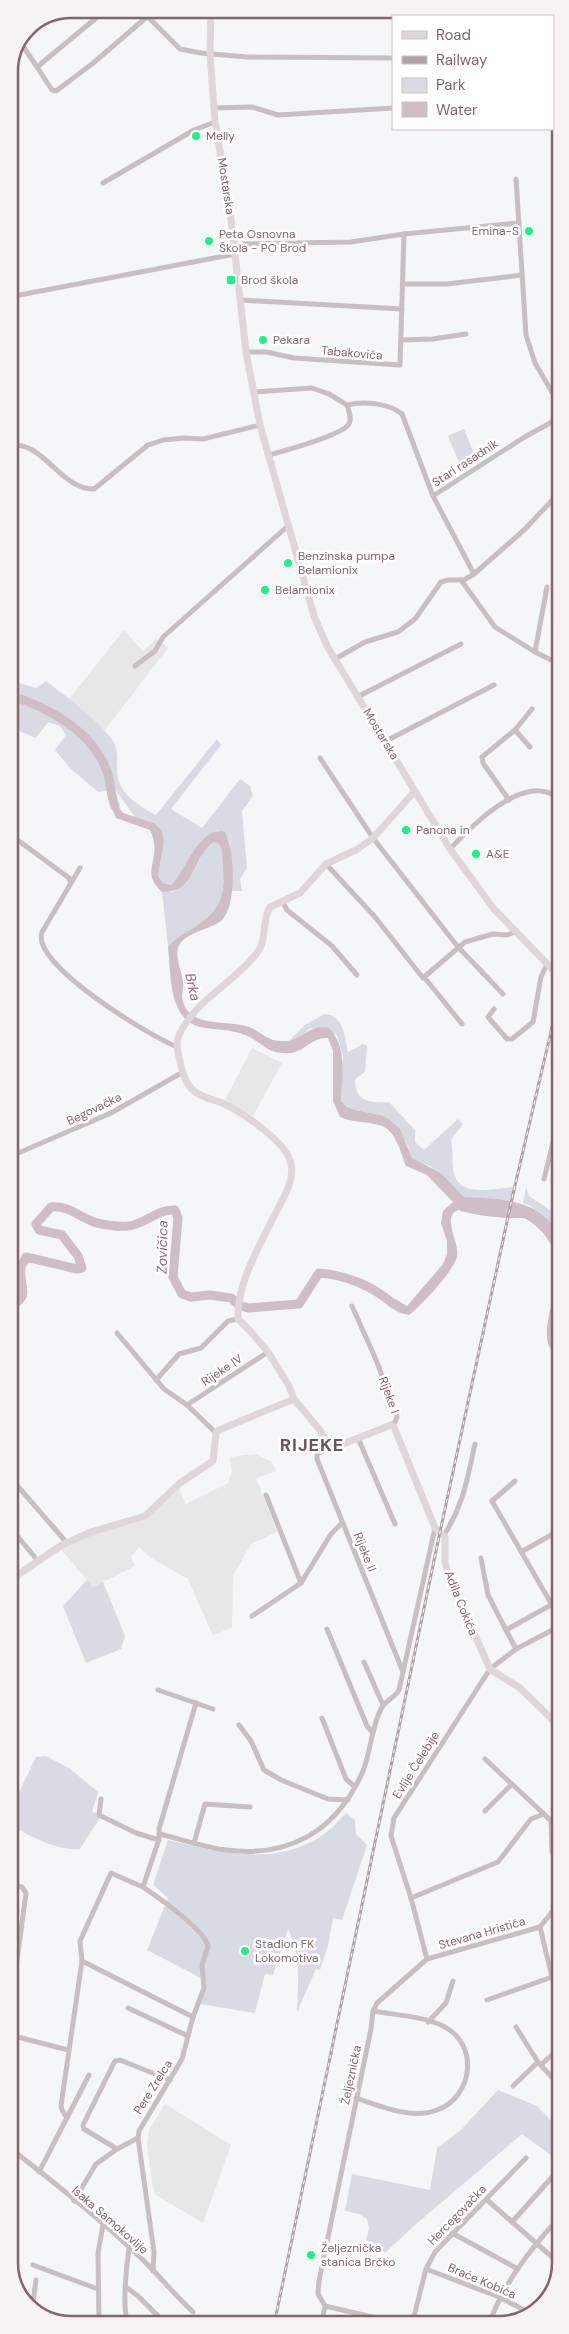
<svg xmlns="http://www.w3.org/2000/svg" width="569" height="2334" viewBox="0 0 569 2334" font-family="'DM Sans',sans-serif">
	<rect width="100%" height="100%" fill="#f4f6f7"/>
	<g fill="#e7e7e8">
		<polygon points="124,630 143,651 156,639 168,648 104,731 69,699"/>
		<polygon points="252,1048 282,1063 253,1116 225,1100"/>
		<polygon points="255,1454 272,1462 276,1471 256,1478 277,1532 251,1544 233,1576 232,1627 213,1636 188,1579 151,1558 139,1547 131,1557 135,1566 93,1587 61,1549 106,1529 131,1524 147,1518 179,1489 186,1504 228,1483 232,1471 230,1457"/>
		<polygon points="165,2104 231,2145 203,2223 156,2195 153,2188 147,2146 149,2130"/>
	</g>
	<g fill="#d9dbe4">
		<polygon points="464,429 476,459 460,465 448,436"/>
		<path d="M9,680L36,688L46,681C68,698 93,716 111,738C119,748 117,759 117,771C118,794 138,805 156,815L217,739L221,745L171,809L202,828L240,779L250,786L253,796L242,811L247,868L240,879L242,891H231L230,841L218,830L171,885L163,883L158,877L164,843L154,823L135,817L115,789L98,792L70,768L55,750L66,735L60,726L48,722L36,738L9,727Z"/>
		<path d="M213,841L218,843L222,850C223,883 230,902 199,924C186,934 180,933 168,947L162,892H173L192,875L206,847Z"/>
		<path d="M324,1014C344,1015 344,1035 348,1052L363,1044L367,1046L365,1072L355,1079C355,1102 370,1103 389,1102L415,1130V1142L424,1150L458,1119L463,1124L451,1140C453,1150 452,1158 453,1168C456,1201 496,1187 517,1187L513,1201L464,1197L441,1173L428,1165L417,1162L412,1158L406,1141L381,1115L355,1110L347,1107L341,1101L343,1056L337,1035L310,1028L298,1039L289,1041L305,1025Z"/>
		<path d="M526,1187L529,1196L560,1217V1237C552,1222 538,1209 523,1203Z"/>
		<polygon points="87,1580 93,1587 103,1582 125,1636 121,1649 86,1663 63,1606"/>
		<path d="M46,1756L69,1768L98,1792L92,1812L97,1813L100,1818L80,1849C56,1851 31,1836 10,1825V1811L36,1757Z"/>
		<path d="M346,1813L355,1820L356,1834L367,1845L342,1920L333,1918L328,1946L320,1970L316,1969L297,2012C298,1983 301,1956 288,1929L273,1975L265,1974L255,2013L200,2004L205,1980L147,1950L168,1898L153,1885L168,1840C220,1852 275,1868 324,1834C332,1829 339,1820 346,1813Z"/>
		<polygon points="498,2090 537,2106 560,2130 560,2162 522,2134 416,2224 385,2253 379,2248 365,2244 369,2228 367,2219 359,2214 345,2211 352,2174 430,2190 437,2148 460,2131"/>
	</g>
	<path fill="#d0bec6" d="M111,796L123,813L154,823L162,831L164,843L158,876L163,883L171,885C187,870 199,825 225,832C235,850 237,905 222,920C211,930 183,932 178,948C175,959 182,971 183,982C184,987 182,992 182,997C187,1030 228,1019 249,1027C262,1032 268,1042 283,1041C304,1041 304,1026 328,1027C348,1046 342,1076 341,1101L347,1107L355,1110L381,1115L390,1120L400,1129L412,1158L441,1173L464,1197C501,1199 541,1198 560,1237V1357C530,1343 561,1292 559,1268C559,1257 554,1249 548,1240C544,1233 534,1223 526,1219C521,1217 513,1219 507,1218C491,1217 474,1215 458,1210C441,1217 460,1243 457,1256C455,1270 420,1307 409,1315C396,1313 390,1308 385,1297L390,1296L407,1306L443,1264L447,1254V1241L441,1223L443,1211L453,1202L427,1175L406,1166C401,1153 396,1131 382,1126C368,1121 354,1123 340,1117L333,1101V1051L328,1038C312,1037 304,1052 290,1053C266,1055 263,1042 245,1035C231,1029 214,1030 200,1027C168,1019 171,973 168,947C180,933 186,934 199,924C230,902 223,883 222,850L218,843L213,842C192,858 196,893 162,892C138,871 164,859 150,830L116,818L111,807Z"/>
	<g fill="none" stroke-linecap="round" stroke-linejoin="round">
		<g stroke="#d0bec6" stroke-width="9">
			<path d="M9,695C47,707 91,730 106,769C111,780 110,794 115,806"/>
			<path d="M9,1307C33,1296 18,1286 21,1268C21,1265 25,1260 26,1257L77,1269L82,1268L78,1256L62,1235L39,1230L36,1224L51,1207C69,1205 80,1218 97,1223C106,1225 120,1227 128,1226C145,1225 156,1209 175,1210L178,1218L173,1277L182,1294L191,1297L210,1295L231,1298L239,1305L248,1308L299,1304L319,1273C346,1275 373,1286 393,1304"/>
		</g>
		<g stroke="#c8bfc2" stroke-width="5">
			<polyline points="107,9 37,67 52,90 56,91 92,64 148,16"/>
			<polyline points="140,9 180,49 201,53 247,57 393,58"/>
			<polyline points="483,16 485,9"/>
			<polyline points="21,43 37,67"/>
			<polyline points="559,58 559,62"/>
			<polyline points="214,108 252,107 278,115 393,108"/>
			<polyline points="516,179 526,335 535,363 559,404"/>
			<polyline points="103,183 194,130 215,122"/>
			<polyline points="235,244 351,242 404,234 519,223"/>
			<polyline points="403,284 447,284 522,275"/>
			<polyline points="9,297 235,254"/>
			<polyline points="240,300 402,309"/>
			<polyline points="402,340 433,339 466,334"/>
			<polyline points="246,352 266,352 294,358 400,365 404,234"/>
			<polyline points="253,392 312,388 329,394 347,405"/>
			<path d="M9,446C42,438 60,490 94,489L148,445L163,440L184,438L203,439L260,425"/>
			<path d="M269,455C284,451 342,435 349,424C352,419 349,411 347,405C364,401 389,403 402,414L433,496"/>
			<polyline points="474,574 433,496 523,438 559,418"/>
			<polyline points="461,580 495,627 535,652 559,664"/>
			<polyline points="535,652 547,587"/>
			<polyline points="335,659 365,642 398,632 415,619 441,582 448,580 464,580 474,574 524,530 559,493"/>
			<polyline points="135,666 155,651 163,637 289,525"/>
			<polyline points="359,696 461,644"/>
			<polyline points="515,730 532,709"/>
			<polyline points="386,741 494,685"/>
			<polyline points="320,758 373,838 458,947 503,994"/>
			<polyline points="509,800 483,763 482,757 515,730 530,747"/>
			<polyline points="15,838 69,878 71,883"/>
			<path d="M450,849C470,828 502,795 533,791C542,790 551,793 559,797"/>
			<polyline points="326,864 375,917 423,978 465,942 493,934 507,935 515,932"/>
			<path d="M80,868L42,932C30,964 150,1036 177,1047"/>
			<polyline points="282,901 287,910 332,946 357,975"/>
			<polyline points="424,977 462,1024"/>
			<polyline points="494,1009 488,1017 507,1039 512,1039 533,1022 541,977 547,964"/>
			<polyline points="9,1157 111,1113 183,1072"/>
			<polyline points="544,1179 560,1114"/>
			<polyline points="352,1306 377,1362 397,1417 395,1422 391,1425"/>
			<polyline points="117,1333 164,1389 187,1405 216,1433"/>
			<polyline points="156,1380 179,1354 201,1348 228,1321 238,1319"/>
			<polyline points="187,1405 268,1352"/>
			<polyline points="358,1438 395,1524"/>
			<polyline points="332,1447 317,1454 317,1459 403,1672"/>
			<polyline points="515,1481 492,1501 552,1605"/>
			<polyline points="15,1483 67,1543"/>
			<polyline points="266,1495 301,1583"/>
			<polyline points="10,1527 37,1560"/>
			<path d="M444,1535C464,1504 467,1479 475,1444"/>
			<polyline points="521,1552 560,1530"/>
			<polyline points="481,1558 488,1595 506,1630 560,1600"/>
			<polyline points="252,1616 301,1583 331,1534 342,1523"/>
			<polyline points="327,1629 367,1726 373,1733"/>
			<polyline points="506,1630 516,1649"/>
			<polyline points="364,1662 383,1705"/>
			<polyline points="158,1690 213,1709"/>
			<polyline points="322,1718 346,1779 354,1786"/>
			<polyline points="239,1725 251,1741 264,1770 281,1780 328,1799 348,1800"/>
			<polyline points="485,1759 544,1814"/>
			<polyline points="101,1799 99,1815 136,1833 159,1840"/>
			<polyline points="485,1811 512,1784"/>
			<polyline points="551,1821 552,1852 560,1855"/>
			<path d="M160,1834C179,1839 199,1845 219,1849C286,1860 336,1833 363,1771C371,1751 371,1728 381,1709C384,1701 395,1698 399,1690L435,1528"/>
			<polyline points="194,1843 205,1804 250,1807"/>
			<polyline points="10,1884 22,1887 26,1893 10,2013"/>
			<path d="M143,1887C159,1898 204,1929 208,1946L202,1965L204,1988L193,2017L182,2059L139,2131L138,2138L154,2252L153,2271"/>
			<polyline points="411,1898 498,1862 531,1819 544,1814 551,1821 560,1816"/>
			<polyline points="10,1925 22,1927"/>
			<polyline points="540,1927 552,1977 560,1996"/>
			<polyline points="427,1959 411,1898 391,1836 394,1818 490,1669 516,1649 560,1626"/>
			<polyline points="82,1961 193,2017"/>
			<polyline points="487,2000 552,1977"/>
			<polyline points="128,2008 188,2036"/>
			<polyline points="428,2022 446,2003 453,1981"/>
			<polyline points="516,2027 538,2062 560,2086"/>
			<polyline points="10,2035 68,2050"/>
			<polyline points="542,2064 560,2047"/>
			<polyline points="513,2086 538,2062"/>
			<path d="M356,2098C380,2106 412,2120 437,2110C473,2097 480,2044 443,2026C423,2016 395,2015 373,2011"/>
			<polyline points="67,2118 62,2110 61,2106 82,1961 80,1941 111,1873 143,1887 159,1839 159,1829 196,1703"/>
			<path d="M10,2148C58,2186 110,2226 153,2270C166,2284 179,2299 193,2312"/>
			<polyline points="117,2149 138,2138"/>
			<polyline points="39,2172 89,2075"/>
			<polyline points="487,2200 560,2264"/>
			<polyline points="74,2201 96,2164 117,2149 84,2129 83,2125 115,2061 120,2060 170,2080"/>
			<polyline points="513,2221 554,2175"/>
			<polyline points="452,2233 518,2269"/>
			<polyline points="33,2265 98,2289"/>
			<polyline points="426,2269 499,2297 530,2313"/>
			<polyline points="126,2287 138,2296 164,2322"/>
			<polyline points="546,2301 558,2263"/>
			<polyline points="32,2310 36,2280"/>
			<polyline points="402,2324 325,2306 318,2294 319,2281 371,2029 373,2011 377,2003 427,1959 540,1927 560,1902"/>
			<polyline points="412,2324 426,2269 435,2252 526,2158"/>
			<path d="M489,2324C504,2283 530,2249 560,2217"/>
			<polyline points="99,2325 98,2253 103,2225"/>
			<path d="M128,2325C122,2307 126,2269 129,2249"/>
			<polyline points="321,2325 325,2306"/>
		</g>
		<g stroke="#dfd6d9" stroke-width="7">
			<polyline points="211,9 210,54 215,122 230,210 246,352 260,425 314,616 327,646 450,849 494,909 560,977"/>
			<path d="M415,791L373,838L356,850L326,864L300,893L270,907C261,921 268,939 257,953C234,983 195,1000 179,1035C175,1043 178,1052 180,1061C182,1071 185,1084 194,1091C202,1098 213,1099 222,1103C241,1111 288,1143 291,1164C295,1182 280,1204 272,1220C257,1251 237,1284 238,1319L251,1332L268,1352L289,1386L294,1399L319,1429L330,1446H338L391,1425L394,1427L435,1528L445,1537V1562L448,1575L490,1669L520,1688L560,1727"/>
			<polyline points="10,1587 19,1574 62,1545 91,1532 145,1516 180,1483 213,1461 216,1433 219,1430 294,1399"/>
		</g>
		<defs>
			<polyline id="rail" points="274,2325 440,1532 513,1194 560,993"/>
		</defs>
		<use href="#rail" stroke="#b0a2a6" stroke-width="3"/>
		<use href="#rail" stroke="#fff" stroke-width="1" stroke-dasharray="4" stroke-linecap="butt"/>
	</g>
	<g fill="#16f584" stroke="#fff" stroke-width="2">
		<circle cx="196" cy="136" r="5"/>
		<circle cx="529" cy="231" r="5"/>
		<circle cx="209" cy="241" r="5"/>
		<rect x="226" y="275" width="10" height="10" rx="2.5"/>
		<circle cx="263" cy="340" r="5"/>
		<circle cx="288" cy="563" r="5"/>
		<circle cx="265" cy="590" r="5"/>
		<circle cx="406" cy="830" r="5"/>
		<circle cx="476" cy="854" r="5"/>
		<circle cx="245" cy="1951" r="5"/>
		<circle cx="311" cy="2255" r="5"/>
	</g>
	<g text-anchor="middle" stroke-width="5" stroke-linejoin="round" paint-order="stroke">
		<g font-size="12" fill="#88636e" stroke="#fff" text-anchor="start">
			<text x="206" y="140">Melly</text>
			<text x="519" y="235" text-anchor="end">Emina-S</text>
			<text x="219" y="238">Peta Osnovna<tspan x="219" dy="14">Škola - PO Brod</tspan></text>
			<text x="241" y="284">Brod škola</text>
			<text x="273" y="344">Pekara</text>
			<text x="298" y="560">Benzinska pumpa<tspan x="298" dy="14">Belamionix</tspan></text>
			<text x="275" y="594">Belamionix</text>
			<text x="416" y="834">Panona in</text>
			<text x="486" y="858">A&amp;E</text>
			<text x="255" y="1948">Stadion FK<tspan x="255" dy="14">Lokomotiva</tspan></text>
			<text x="321" y="2252">Željeznička<tspan x="321" dy="14">stanica Brčko</tspan></text>
		</g>
		<g font-size="12" fill="#88636e" stroke="#fff">
			<text transform="translate(226 186) rotate(81)" y="4">Mostarska</text>
			<text transform="translate(352 353) rotate(5)" y="4">Tabakovića</text>
			<text transform="translate(465 463) rotate(-33)" y="4">Stari rasadnik</text>
			<text transform="translate(381 734) rotate(59)" y="4">Mostarska</text>
			<text transform="translate(94 1109) rotate(-26)" y="4">Begovačka</text>
			<text transform="translate(222 1370) rotate(-34)" y="4">Rijeke IV</text>
			<text transform="translate(389 1395) rotate(70)" y="4">Rijeke I</text>
			<text transform="translate(365 1552) rotate(68)" y="4">Rijeke II</text>
			<text transform="translate(461 1603) rotate(68)" y="4">Adila Cokića</text>
			<text transform="translate(416 1765) rotate(-58)" y="4">Evlije Čelebije</text>
			<text transform="translate(482 1933) rotate(-16)" y="4">Stevana Hristića</text>
			<text transform="translate(351 2075) rotate(-78)" y="4">Željeznička</text>
			<text transform="translate(153 2087) rotate(-58)" y="4">Pere Zrelca</text>
			<text transform="translate(457 2215) rotate(-46)" y="4">Hercegovačka</text>
			<text transform="translate(110 2220) rotate(41)" y="4">Isaka Samokovlije</text>
			<text transform="translate(482 2281) rotate(23)" y="4">Braće Kobića</text>
		</g>
		<g font-size="14" font-style="italic" fill="#93687c" stroke="#fff">
			<text transform="translate(193 987) rotate(78)" y="5">Brka</text>
			<text transform="translate(162 1247) rotate(-89)" y="5">Zovičica</text>
		</g>
		<g font-size="18" font-weight="bold" letter-spacing="1" fill="#6c525a" stroke="#fff">
			<text x="312" y="1451">RIJEKE</text>
		</g>
	</g>
	<path d="M0 0H569V2334H0ZM71 18H499A53 53 0 0 1 552 71V2263A53 53 0 0 1 499 2316H71A53 53 0 0 1 18 2263V71A53 53 0 0 1 71 18Z" fill="#f5f3f3" fill-rule="evenodd"/>
	<path fill="none" stroke="#88636e" stroke-width="2.5" d="M71 18H499A53 53 0 0 1 552 71V2263A53 53 0 0 1 499 2316H71A53 53 0 0 1 18 2263V71A53 53 0 0 1 71 18Z"/>
	<rect x="392" y="15" width="162" height="115" fill="#ffffff" stroke="#cfc1c5"/>
	<rect x="402" y="31" width="25" height="8" fill="#dfd6d9" stroke="#cfc1c5"/>
	<text x="436" y="40" font-size="15" fill="#88636e">Road</text>
	<rect x="402" y="56" width="25" height="8" fill="#b0a2a6" stroke="#cfc1c5"/>
	<text x="436" y="65" font-size="15" fill="#88636e">Railway</text>
	<rect x="402" y="78" width="25" height="15" fill="#d9dbe4" stroke="#cfc1c5"/>
	<text x="436" y="90" font-size="15" fill="#88636e">Park</text>
	<rect x="402" y="102" width="25" height="15" fill="#d0bec6" stroke="#cfc1c5"/>
	<text x="436" y="115" font-size="15" fill="#88636e">Water</text>
</svg>
